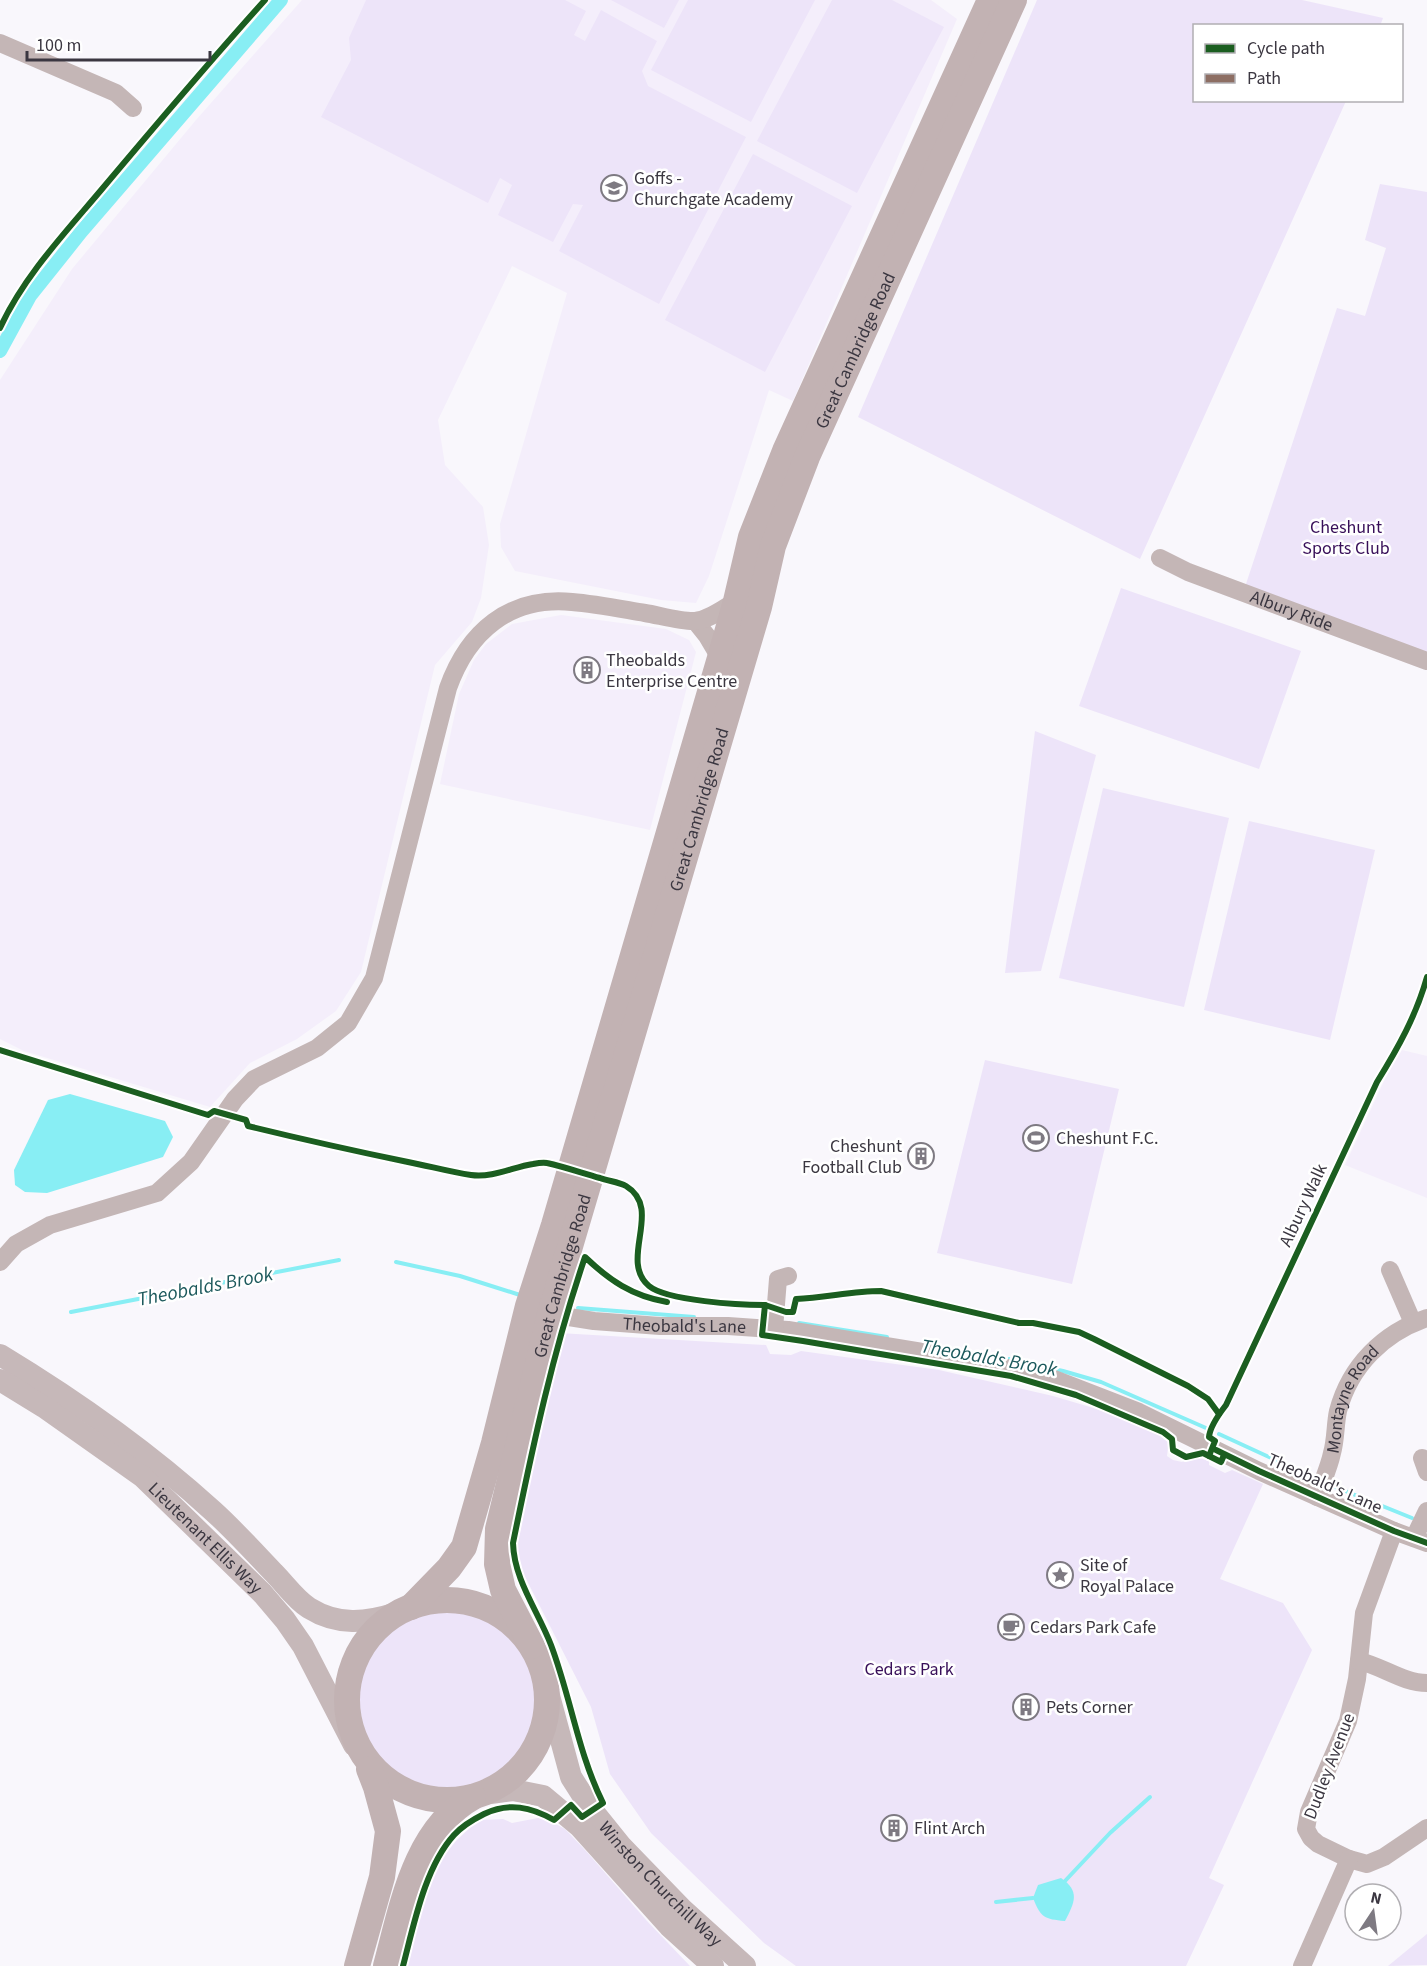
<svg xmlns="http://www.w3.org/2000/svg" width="1427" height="1966" viewBox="0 0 1427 1966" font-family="'Source Sans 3',sans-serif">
	<rect width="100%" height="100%" fill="#f9f7fc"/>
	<g fill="#f4eefb">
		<polygon points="302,0 931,0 957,19 793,401 769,390 709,576 696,603 661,600 515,571 501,547 500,524 567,293 512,266 438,420 445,465 483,507 489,545 481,598 472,622 435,665 361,972 336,1011 297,1039 250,1063 210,1107 24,1051 0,1039 0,380 72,269 196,120"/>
		<polygon points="561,615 666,629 689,640 696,652 650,830 440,784 459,694 474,660 486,644 512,624"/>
		<polygon points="1402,1050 1427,1056 1427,1198 1345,1165 1385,1079"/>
	</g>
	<g fill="#ede4f9">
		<polygon points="366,0 565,0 586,11 574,35 585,41 601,10 657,41 642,71 648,86 746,137 659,304 559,251 583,205 573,204 553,242 498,215 512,185 500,178 488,203 321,117 351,60 349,38"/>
		<polygon points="611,0 679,0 664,28"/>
		<polygon points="688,0 815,0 751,122 651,70"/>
		<polygon points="832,0 892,0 944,27 857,193 757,141"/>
		<polygon points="1037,0 1302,0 1383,18 1380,26 1194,26 1194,100 1346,101 1140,559 858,417"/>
		<polygon points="753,154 852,206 765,372 665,320"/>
		<polygon points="1380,184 1427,192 1427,654 1245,587 1337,308 1365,316 1386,248 1365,240"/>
		<polygon points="1121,588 1301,651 1259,769 1079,706"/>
		<polygon points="1035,731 1096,755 1041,971 1005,973"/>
		<polygon points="1103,788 1229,818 1184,1007 1059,978"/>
		<polygon points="1249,821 1375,850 1330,1040 1204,1010"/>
		<polygon points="985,1060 1119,1089 1072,1284 937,1253"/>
		<path d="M559,1333L766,1345L770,1354L791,1355L801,1351L939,1370L1053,1396L1117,1415L1164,1434L1169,1440L1167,1456L1173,1460L1182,1462C1193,1456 1198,1457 1209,1461V1465L1225,1473L1232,1470L1263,1484L1220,1579L1283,1603L1312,1650L1209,1878L1224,1885L1186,1966H796L764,1943L651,1833L610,1774L591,1707L515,1557Z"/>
		<circle cx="446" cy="1702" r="93"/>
		<polygon points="543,1817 565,1829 586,1851 647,1921 690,1966 406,1966 419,1914 430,1884 443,1857 456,1841 474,1824 482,1820 503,1819 512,1823"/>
		<polygon points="1427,1934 1427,1965 1388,1966"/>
	</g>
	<g fill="#88eef4">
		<polygon points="70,1094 165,1121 173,1137 163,1157 47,1193 25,1192 15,1185 14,1170 48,1100"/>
		<path d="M1061,1878C1080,1891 1075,1902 1065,1921C1044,1919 1041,1918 1033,1898L1038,1885Z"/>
	</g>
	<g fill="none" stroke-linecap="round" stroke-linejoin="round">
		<g stroke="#88eef4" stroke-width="4">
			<polyline points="396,1262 460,1276 520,1295"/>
			<polyline points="578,1308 694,1317"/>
			<polyline points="71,1312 339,1260"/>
			<polyline points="799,1323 887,1337"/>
			<polyline points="1009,1359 1063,1371 1101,1382 1206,1428"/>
			<polyline points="1219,1434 1319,1480"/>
			<polyline points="1328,1484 1412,1518"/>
			<polyline points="1065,1881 1110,1833 1150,1797"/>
			<polyline points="996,1902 1033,1898"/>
		</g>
		<polyline stroke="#88eef4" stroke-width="14" points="0,351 30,296 81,232 281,0"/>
		<g stroke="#c4b6b6" stroke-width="18">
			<polyline points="0,43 116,93 133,108"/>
			<path id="s1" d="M1160,558L1188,572L1427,661"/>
			<polyline points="695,621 707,636 720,658"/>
			<path d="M0,1262L16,1244L50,1225L157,1193L191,1162L235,1099L254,1079L317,1048L348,1023L374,978L448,688C468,632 509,596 572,602C596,604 621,609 645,613C658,615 683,622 695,621C709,620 724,608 736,601"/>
			<polyline points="1390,1270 1413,1323"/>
			<path id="s2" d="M550,1314L594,1321L660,1326H728L788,1330L965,1359L1046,1376L1139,1412L1259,1471L1394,1531L1427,1543"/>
			<polyline points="774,1329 778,1279 788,1276"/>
			<polyline points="1422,1458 1427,1472"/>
			<path id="s3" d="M1317,1497C1322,1482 1329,1468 1332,1453C1336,1439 1335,1425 1338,1411C1350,1366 1383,1333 1427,1318"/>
			<polyline points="1394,1531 1364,1613 1357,1679 1348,1721 1309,1812 1306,1829 1311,1838 1318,1844 1349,1859 1367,1864 1384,1857 1427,1828"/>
			<polyline points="1414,1538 1427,1511"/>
			<path d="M1359,1661C1382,1666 1403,1683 1427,1683"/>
			<polyline points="1302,1966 1349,1859"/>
		</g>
		<g stroke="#c6b8b9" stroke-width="22">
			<path d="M0,1355C76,1401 147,1451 213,1511C234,1530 254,1552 274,1573C285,1584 295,1599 309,1608C338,1626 366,1623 397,1613"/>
			<path id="s4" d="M0,1380L44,1407L143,1477L262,1593L285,1620L303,1646L354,1745"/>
			<path id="s5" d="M548,1692L571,1777L592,1810L621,1846L682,1909L745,1966"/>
			<polyline points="483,1794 513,1790 543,1796 579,1826 669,1926 713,1966"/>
		</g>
		<g stroke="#c2b2b3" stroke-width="26">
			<circle cx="447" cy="1700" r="100"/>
			<polyline points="411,1607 449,1568 464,1547 494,1443 528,1306 554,1225 720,658 736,601 751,537 785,451 990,0"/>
			<path id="s6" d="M532,1646L503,1590L497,1564L498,1529L550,1314L759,607L773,546L807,457L1014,0"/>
			<polyline points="357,1966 382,1877 388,1831 376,1787 369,1769"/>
			<path d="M386,1966C402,1907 415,1829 473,1797"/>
		</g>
		<polyline stroke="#8d6e63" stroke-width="4.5" stroke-dasharray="9 4.5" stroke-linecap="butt" points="1059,1631 1060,1629"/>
		<defs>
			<g id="cycleway">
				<path d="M0,328C24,276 65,233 102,189C155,126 209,62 265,0"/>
				<path d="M0,1050L208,1115L214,1111L246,1120L248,1126C301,1139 355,1151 408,1162C429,1166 450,1172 471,1175C493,1178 513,1167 533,1164C538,1163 543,1162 547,1163C565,1167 582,1173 600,1178C608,1181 619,1182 626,1186C664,1209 618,1260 649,1286C667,1301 741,1305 765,1305L762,1335L803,1341L1011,1376L1076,1395L1163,1432L1172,1439L1173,1450L1186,1457L1203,1453L1221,1462L1224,1455"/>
				<path d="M765,1305L786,1312H793L796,1299C825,1298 852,1291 881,1291L1019,1323H1033L1079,1332L1094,1339L1188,1386L1208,1399L1219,1414"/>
				<polyline points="1216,1450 1259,1471 1394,1531 1427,1543"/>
				<path d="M1209,1456L1215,1441L1209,1437C1210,1426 1219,1414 1226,1405L1377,1082C1398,1048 1416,1016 1427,977"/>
				<path d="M403,1966C414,1924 425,1867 454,1835C463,1825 474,1819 484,1814C509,1802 531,1807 554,1820L571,1805L582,1817L603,1803C578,1753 571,1698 551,1645C538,1611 514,1580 513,1543C533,1445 553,1351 585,1257C609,1280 632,1296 667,1302"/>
			</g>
		</defs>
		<use href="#cycleway" stroke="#fff" stroke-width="10"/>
		<use href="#cycleway" stroke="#1b5e20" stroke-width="6"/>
	</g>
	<defs>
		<symbol id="school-ring" viewBox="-11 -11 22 22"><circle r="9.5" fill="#fff" stroke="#7e7a82" stroke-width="1.5"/><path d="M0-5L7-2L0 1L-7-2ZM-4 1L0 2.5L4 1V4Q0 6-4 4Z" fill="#7e7a82"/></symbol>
		<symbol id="building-ring" viewBox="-11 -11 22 22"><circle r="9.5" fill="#fff" stroke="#7e7a82" stroke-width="1.5"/><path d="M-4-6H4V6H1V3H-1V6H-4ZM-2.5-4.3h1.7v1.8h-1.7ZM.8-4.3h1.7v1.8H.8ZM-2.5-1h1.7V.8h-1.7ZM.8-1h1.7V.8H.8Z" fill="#7e7a82"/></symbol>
		<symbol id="stadium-ring" viewBox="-11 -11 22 22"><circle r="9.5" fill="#fff" stroke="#7e7a82" stroke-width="1.5"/><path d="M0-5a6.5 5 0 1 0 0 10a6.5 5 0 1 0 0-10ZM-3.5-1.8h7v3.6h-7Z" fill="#7e7a82"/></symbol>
		<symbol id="sight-ring" viewBox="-11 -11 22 22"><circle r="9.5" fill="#fff" stroke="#7e7a82" stroke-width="1.5"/><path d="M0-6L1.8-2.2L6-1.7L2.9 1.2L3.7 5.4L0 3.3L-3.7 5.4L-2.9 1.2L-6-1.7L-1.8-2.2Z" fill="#7e7a82"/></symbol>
		<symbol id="cafe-ring" viewBox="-11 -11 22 22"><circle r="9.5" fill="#fff" stroke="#7e7a82" stroke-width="1.5"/><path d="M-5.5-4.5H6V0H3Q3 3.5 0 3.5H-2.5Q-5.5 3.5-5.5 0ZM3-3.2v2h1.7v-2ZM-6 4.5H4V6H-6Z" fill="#7e7a82"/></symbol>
	</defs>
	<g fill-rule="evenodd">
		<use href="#school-ring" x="599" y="173" width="30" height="30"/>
		<use href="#building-ring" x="572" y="655" width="30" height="30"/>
		<use href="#stadium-ring" x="1021" y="1123" width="30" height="30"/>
		<use href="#building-ring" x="906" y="1141" width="30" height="30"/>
		<use href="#sight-ring" x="1045" y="1560" width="30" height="30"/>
		<use href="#cafe-ring" x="996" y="1612" width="30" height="30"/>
		<use href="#building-ring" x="1011" y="1692" width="30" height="30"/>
		<use href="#building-ring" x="879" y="1813" width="30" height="30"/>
	</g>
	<g text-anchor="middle" stroke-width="5" stroke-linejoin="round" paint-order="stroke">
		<g font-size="18" fill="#3b3741" stroke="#fff" text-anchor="start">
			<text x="634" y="184">Goffs -<tspan x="634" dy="21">Churchgate Academy</tspan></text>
			<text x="606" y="666">Theobalds<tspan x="606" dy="21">Enterprise Centre</tspan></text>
			<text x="1056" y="1144">Cheshunt F.C.</text>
			<text x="902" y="1152" text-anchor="end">Cheshunt<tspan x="902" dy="21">Football Club</tspan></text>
			<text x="1080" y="1571">Site of<tspan x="1080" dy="21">Royal Palace</tspan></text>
			<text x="1030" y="1633">Cedars Park Cafe</text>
			<text x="1046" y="1713">Pets Corner</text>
			<text x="914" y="1834">Flint Arch</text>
		</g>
		<g font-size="18" fill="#3b3741" stroke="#fff">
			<text dy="6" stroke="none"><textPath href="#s6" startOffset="1358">Great Cambridge Road</textPath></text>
			<text dy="6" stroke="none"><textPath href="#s1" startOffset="142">Albury Ride</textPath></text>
			<text dy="6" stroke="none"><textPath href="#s6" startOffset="872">Great Cambridge Road</textPath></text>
			<text transform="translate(1303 1205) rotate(-65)" y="6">Albury Walk</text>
			<text dy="6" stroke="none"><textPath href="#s6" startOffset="386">Great Cambridge Road</textPath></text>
			<text dy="6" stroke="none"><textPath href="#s2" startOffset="135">Theobald's Lane</textPath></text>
			<text dy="6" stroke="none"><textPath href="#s3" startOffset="105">Montayne Road</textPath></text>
			<text transform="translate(1325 1483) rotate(24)" y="6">Theobald's Lane</text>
			<text dy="6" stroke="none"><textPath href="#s4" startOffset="260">Lieutenant Ellis Way</textPath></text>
			<text transform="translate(1329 1766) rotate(-69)" y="6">Dudley Avenue</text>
			<text dy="6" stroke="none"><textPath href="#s5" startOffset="228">Winston Churchill Way</textPath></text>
		</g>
		<g font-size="18" fill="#380f59" stroke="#fff">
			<text x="1346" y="533">Cheshunt<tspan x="1346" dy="21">Sports Club</tspan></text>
			<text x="909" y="1675">Cedars Park</text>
		</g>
		<g font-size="20" font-style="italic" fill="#1c595c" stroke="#fff">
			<text transform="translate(205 1286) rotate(-11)" y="7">Theobalds Brook</text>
			<text transform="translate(989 1357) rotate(10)" y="7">Theobalds Brook</text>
		</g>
	</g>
	<rect x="1193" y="24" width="210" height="78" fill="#ffffff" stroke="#b1afb3" stroke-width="1.5"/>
	<rect x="1205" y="44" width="30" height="9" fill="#1b5e20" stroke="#b1afb3" stroke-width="1.5"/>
	<text x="1247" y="54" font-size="18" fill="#3b3741">Cycle path</text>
	<rect x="1205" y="74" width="30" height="9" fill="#8d6e63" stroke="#b1afb3" stroke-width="1.5"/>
	<text x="1247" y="84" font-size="18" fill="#3b3741">Path</text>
	<g transform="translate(1373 1912) rotate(13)"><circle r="28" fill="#ffffff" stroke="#b1afb3" stroke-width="1.5"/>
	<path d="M0-4.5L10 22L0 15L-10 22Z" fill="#7e7a82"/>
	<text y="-9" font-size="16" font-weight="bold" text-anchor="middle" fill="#3b3741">N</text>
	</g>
	<path d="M27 51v9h183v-9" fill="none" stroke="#3b3741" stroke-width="3"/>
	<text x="36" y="51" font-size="18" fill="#3b3741" stroke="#ffffff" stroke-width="4.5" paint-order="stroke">100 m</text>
</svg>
